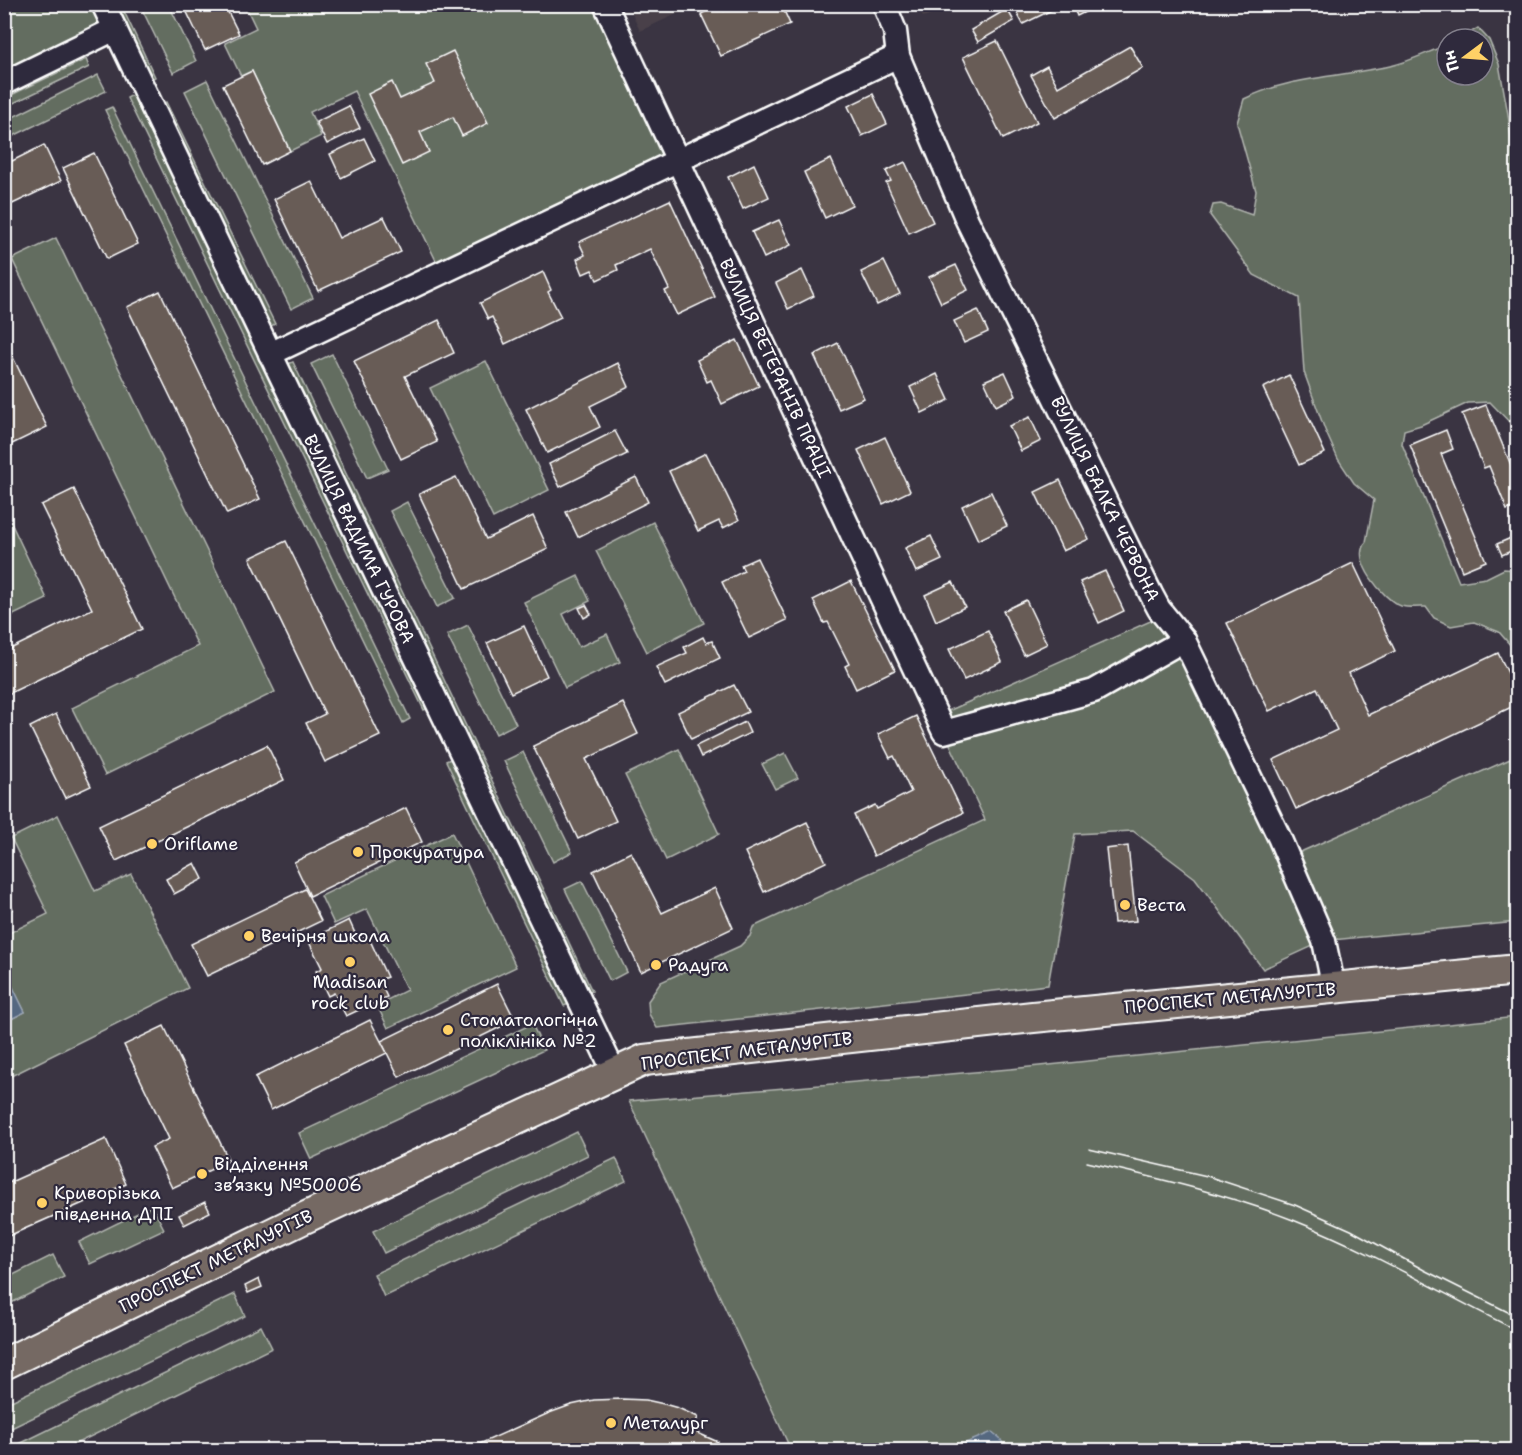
<svg xmlns="http://www.w3.org/2000/svg" width="1522" height="1455" viewBox="0 0 1522 1455" font-family="'Shantell Sans',sans-serif">
	<rect width="100%" height="100%" fill="#3a3442"/>
	<filter id="ink" filterUnits="userSpaceOnUse"><feTurbulence type="fractalNoise" baseFrequency=".0167" numOctaves="2"/><feDisplacementMap in="SourceGraphic" scale="12" xChannelSelector="R" yChannelSelector="G"/><feConvolveMatrix kernelMatrix="1 2 1 2 8 2 1 2 1" color-interpolation-filters="sRGB"/></filter>
	<g filter="url(#ink)">
		<g fill="#484048">
			<polygon points="628,5 696,5 640,31"/>
			<polygon points="917,5 964,5 923,17"/>
		</g>
		<g fill="#646d61" stroke="#b2b6b0" stroke-width="1.5">
			<polygon points="5,5 102,5 115,29 5,83"/>
			<polygon points="113,5 121,5 155,77 149,80"/>
			<polygon points="140,5 169,5 196,61 173,73"/>
			<polygon points="245,5 605,5 679,160 442,273 354,91 310,112 321,136 290,151 252,71 241,76 225,43 256,28"/>
			<path d="M1478,28L1489,40L1499,64L1508,114L1517,186V430L1490,402L1468,403L1421,425L1404,430L1402,444L1459,582L1486,578L1504,569L1517,570V653L1499,632L1474,622L1451,626L1434,618L1426,607C1419,607 1408,608 1401,606C1384,600 1349,559 1366,542L1374,500L1354,483L1338,459L1325,430L1304,372L1299,298L1254,275L1210,215L1213,205L1221,204L1252,215L1256,191L1237,123L1244,99C1292,76 1339,77 1390,66C1409,62 1428,52 1447,45V75H1483V39H1460Z"/>
			<polygon points="86,59 89,67 5,107 5,98"/>
			<polygon points="98,75 106,91 5,140 5,121"/>
			<polygon points="207,80 313,298 291,309 185,91"/>
			<polygon points="134,94 431,707 424,710 127,98"/>
			<polygon points="166,102 275,324 269,327 160,105"/>
			<polygon points="112,107 410,719 403,723 105,110"/>
			<polygon points="56,238 275,692 105,775 72,708 198,646 12,259"/>
			<polygon points="332,354 388,469 367,478 311,364"/>
			<polygon points="486,361 549,490 493,518 430,388"/>
			<polygon points="293,362 592,991 586,993 288,364"/>
			<polygon points="407,502 455,598 437,607 390,511"/>
			<polygon points="5,510 47,599 5,619 4,619"/>
			<polygon points="653,522 704,623 647,652 596,551"/>
			<polygon points="578,576 590,601 563,614 579,647 607,634 620,662 565,688 524,602"/>
			<polygon points="1164,615 1324,941 1263,969 1195,878 1133,831 1075,834 1048,985 657,1028 649,1014 648,1001 661,982 740,946 750,936 753,927 985,820 937,716"/>
			<polygon points="468,625 516,724 496,734 447,635"/>
			<polygon points="679,749 719,834 666,860 625,775"/>
			<polygon points="523,752 572,852 553,862 504,761"/>
			<polygon points="785,753 798,778 775,789 762,764"/>
			<polygon points="1517,756 1517,922 1332,940 1296,854"/>
			<polygon points="453,758 571,1003 564,1006 446,761"/>
			<polygon points="58,815 95,891 131,874 188,988 5,1079 5,1022 25,1012 11,985 5,988 5,935 48,914 11,838"/>
			<polygon points="452,833 516,967 388,1028 377,1005 407,990 367,909 334,924 321,896"/>
			<polygon points="582,881 627,972 610,981 565,889"/>
			<polygon points="1517,1017 1517,1450 791,1450 629,1101 1010,1069"/>
			<polygon points="532,1024 544,1050 311,1159 299,1133"/>
			<polygon points="577,1132 588,1155 384,1253 373,1231"/>
			<polygon points="616,1158 626,1181 384,1297 374,1274"/>
			<polygon points="152,1206 164,1229 90,1264 79,1242"/>
			<polygon points="53,1255 64,1277 5,1306 5,1279"/>
			<polygon points="235,1294 245,1316 5,1431 5,1404"/>
			<polygon points="261,1326 272,1348 63,1450 7,1450"/>
		</g>
		<g fill="#556880" stroke="#99a4b3" stroke-width="1.5">
			<polygon points="12,985 25,1012 5,1022 5,988"/>
			<polygon points="992,1432 1000,1438 1006,1450 949,1450"/>
		</g>
		<g fill="#685b57" stroke="#fff" stroke-width="1.5">
			<polygon points="183,4 224,4 239,34 205,50"/>
			<polygon points="721,4 724,11 737,4 781,4 790,24 721,56 701,14"/>
			<polygon points="1025,4 1064,4 1023,24 1015,9"/>
			<polygon points="1072,4 1101,4 1077,16"/>
			<polygon points="1007,9 1014,21 978,42 971,30"/>
			<polygon points="997,41 1037,122 1003,139 963,57"/>
			<polygon points="1130,46 1143,68 1055,118 1031,75 1047,66 1058,87"/>
			<polygon points="453,51 488,123 462,136 453,117 420,132 429,152 402,165 368,94 392,82 400,99 435,83 426,64"/>
			<polygon points="252,71 290,151 262,165 223,85"/>
			<polygon points="873,94 887,124 862,136 848,106"/>
			<polygon points="349,106 360,128 327,144 316,122"/>
			<polygon points="364,138 375,161 341,178 330,154"/>
			<polygon points="44,145 61,181 4,208 4,165"/>
			<polygon points="94,153 138,244 107,259 63,168"/>
			<polygon points="831,159 852,205 825,218 804,172"/>
			<polygon points="905,162 933,222 909,233 886,183 891,181 886,171"/>
			<polygon points="754,164 769,197 743,209 728,177"/>
			<polygon points="311,181 339,238 384,217 401,252 318,291 274,199"/>
			<polygon points="670,200 715,297 677,315 665,291 669,289 650,249 616,265 618,270 597,280 592,270 583,274 577,259 585,255 579,242"/>
			<polygon points="779,220 791,245 764,258 752,232"/>
			<polygon points="884,261 900,294 877,305 861,272"/>
			<polygon points="956,265 968,290 941,303 929,277"/>
			<polygon points="802,270 814,296 788,309 776,283"/>
			<polygon points="543,272 551,290 548,292 561,317 505,344 492,317 488,319 480,303"/>
			<polygon points="160,291 260,499 227,514 127,307"/>
			<polygon points="978,310 988,332 964,343 954,321"/>
			<polygon points="439,320 454,353 405,376 437,442 401,459 354,361"/>
			<polygon points="4,339 47,427 10,445 4,435"/>
			<polygon points="737,340 759,386 722,404 711,380 707,382 697,360"/>
			<polygon points="838,343 864,398 839,409 814,355"/>
			<polygon points="618,363 629,387 590,406 600,427 547,453 526,409"/>
			<polygon points="1005,372 1016,396 996,406 984,381"/>
			<polygon points="937,374 949,400 922,413 910,387"/>
			<polygon points="1289,375 1325,453 1299,465 1263,388"/>
			<polygon points="1486,405 1518,482 1518,506 1507,510 1489,466 1484,468 1462,414"/>
			<polygon points="1030,417 1041,441 1021,451 1009,426"/>
			<polygon points="1446,430 1453,449 1441,454 1486,561 1462,571 1410,445"/>
			<polygon points="615,431 627,454 560,487 549,464"/>
			<polygon points="885,437 910,491 883,504 858,450"/>
			<polygon points="706,453 739,520 723,528 719,521 698,531 669,471"/>
			<polygon points="456,477 486,539 533,516 548,549 464,589 419,494"/>
			<polygon points="636,477 648,502 578,537 566,512"/>
			<polygon points="1060,480 1089,539 1063,551 1035,492"/>
			<polygon points="74,489 142,629 4,696 4,652 92,609 41,505"/>
			<polygon points="991,492 1007,526 978,540 962,506"/>
			<polygon points="1518,535 1518,548 1502,555 1497,544"/>
			<polygon points="931,536 942,560 916,572 905,548"/>
			<polygon points="286,541 380,736 325,762 306,723 325,714 250,558"/>
			<polygon points="757,558 787,620 749,638 722,582 744,571 741,565"/>
			<polygon points="1353,563 1395,651 1349,673 1368,715 1498,653 1518,693 1518,704 1296,809 1273,760 1337,730 1317,688 1269,711 1227,623"/>
			<polygon points="1105,571 1124,611 1099,623 1080,582"/>
			<polygon points="851,581 895,670 856,689 845,666 849,664 828,622 824,623 813,600"/>
			<polygon points="953,582 965,607 936,621 925,595"/>
			<polygon points="1026,600 1047,644 1024,655 1003,611"/>
			<polygon points="586,605 591,614 584,618 579,608"/>
			<polygon points="524,626 547,676 511,693 487,643"/>
			<polygon points="988,631 1002,662 964,680 949,649"/>
			<polygon points="703,637 706,643 712,641 720,658 665,685 656,667 687,653 684,647"/>
			<polygon points="734,685 748,712 691,739 678,712"/>
			<polygon points="623,703 638,734 586,759 616,821 578,839 533,746"/>
			<polygon points="56,714 91,786 65,798 30,727"/>
			<polygon points="916,716 963,813 874,856 854,815 875,805 877,809 911,792 894,756 890,758 878,734"/>
			<polygon points="745,722 750,733 701,757 696,746"/>
			<polygon points="267,745 284,780 116,861 99,826"/>
			<polygon points="406,808 422,842 310,896 294,862"/>
			<polygon points="807,822 826,862 764,892 745,852"/>
			<polygon points="1128,846 1136,921 1114,923 1106,849"/>
			<polygon points="631,852 662,913 715,888 733,928 641,972 593,871"/>
			<polygon points="195,863 203,879 174,894 166,879"/>
			<polygon points="305,889 321,921 207,976 191,944"/>
			<polygon points="4,890 13,909 4,913"/>
			<polygon points="349,920 358,940 368,936 387,977 379,980 387,997 346,1016 334,993 328,996 316,971 322,968 308,940"/>
			<polygon points="497,984 515,1020 399,1077 381,1041"/>
			<polygon points="370,1020 387,1053 271,1110 255,1077"/>
			<polygon points="164,1026 229,1161 172,1188 152,1147 169,1139 124,1045"/>
			<polygon points="106,1139 126,1184 4,1238 4,1185"/>
			<polygon points="205,1202 210,1212 184,1225 179,1215"/>
			<polygon points="259,1279 262,1287 248,1293 245,1286"/>
			<polygon points="622,1399 646,1400 664,1404 678,1408 698,1417 693,1431 718,1442 715,1450 466,1450 549,1413 571,1405 594,1400"/>
		</g>
		<g fill="none" stroke-linecap="round" stroke-linejoin="round">
			<defs>
				<g id="minor">
					<polyline points="103,4 615,1074"/>
					<polyline points="605,4 944,732 1094,691 1184,640"/>
					<polyline points="884,4 895,31 898,56 967,220 1151,594 1159,609 1184,640 1279,837 1324,941 1334,989"/>
					<polyline points="4,83 115,29"/>
					<polyline points="270,354 898,56"/>
				</g>
				<polyline id="major" points="4,1364 300,1220 644,1060 1033,1017 1518,970"/>
			</defs>
			<use href="#minor" stroke="#fff" stroke-width="27"/>
			<use href="#major" stroke="#fff" stroke-width="34"/>
			<use href="#minor" stroke="#2f2a3d" stroke-width="22"/>
			<use href="#major" stroke="#756964" stroke-width="30"/>
			<g stroke="#fff" stroke-width="1.5">
				<polyline points="1089,1149 1207,1176 1295,1205 1351,1230 1424,1270 1518,1317"/>
				<path d="M1087,1162C1157,1178 1227,1194 1293,1220C1371,1251 1443,1294 1518,1331"/>
			</g>
		</g>
	</g>
	<g fill="#ffd166" stroke="#2f2a3d" stroke-width="2">
		<circle cx="152" cy="844" r="6"/>
		<circle cx="358" cy="852" r="6"/>
		<circle cx="1125" cy="905" r="6"/>
		<circle cx="249" cy="936" r="6"/>
		<circle cx="350" cy="962" r="6"/>
		<circle cx="656" cy="965" r="6"/>
		<circle cx="448" cy="1030" r="6"/>
		<circle cx="202" cy="1174" r="6"/>
		<circle cx="42" cy="1203" r="6"/>
		<circle cx="611" cy="1423" r="6"/>
	</g>
	<g text-anchor="middle" stroke-width="4.5" stroke-linejoin="round" paint-order="stroke">
		<g font-size="18" fill="#fff" stroke="#2f2a3d">
			<text transform="translate(775 368) rotate(65)" y="6">ВУЛИЦЯ ВЕТЕРАНІВ ПРАЦІ</text>
			<text transform="translate(1105 499) rotate(64)" y="6">ВУЛИЦЯ БАЛКА ЧЕРВОНА</text>
			<text transform="translate(359 539) rotate(64)" y="6">ВУЛИЦЯ ВАДИМА ГУРОВА</text>
			<text transform="translate(1230 998) rotate(-5)" y="6">ПРОСПЕКТ МЕТАЛУРГІВ</text>
			<text transform="translate(747 1051) rotate(-7)" y="6">ПРОСПЕКТ МЕТАЛУРГІВ</text>
			<text transform="translate(216 1261) rotate(-26)" y="6">ПРОСПЕКТ МЕТАЛУРГІВ</text>
		</g>
		<g font-size="18" fill="#fff" stroke="#2f2a3d" text-anchor="start">
			<text x="164" y="850">Oriflame</text>
			<text x="370" y="858">Прокуратура</text>
			<text x="1137" y="911">Веста</text>
			<text x="261" y="942">Вечірня школа</text>
			<text x="668" y="971">Радуга</text>
			<text x="350" y="988" text-anchor="middle">Madisan<tspan x="350" dy="21">rock club</tspan></text>
			<text x="460" y="1026">Стоматологічна<tspan x="460" dy="21">поліклініка №2</tspan></text>
			<text x="214" y="1170">Відділення<tspan x="214" dy="21">зв’язку №50006</tspan></text>
			<text x="54" y="1199">Криворізька<tspan x="54" dy="21">південна ДПІ</tspan></text>
			<text x="623" y="1429">Металург</text>
		</g>
	</g>
	<rect width="1522" height="1455" fill="none" stroke="#2f2a3d" stroke-width="24"/>
	<rect x="12" y="12" width="1498" height="1431" fill="none" stroke="#fff" stroke-width="2" filter="url(#ink)"/>
	<g transform="translate(1465 57) rotate(254)"><circle r="28" fill="#2f2a3d" stroke="#827f8b" stroke-width="1.5"/>
	<path d="M0-4.5L10 22L0 15L-10 22Z" fill="#ffd166"/>
	<text y="-9" font-size="16" font-weight="bold" text-anchor="middle" fill="#ffffff">Пн</text>
	</g>
</svg>
